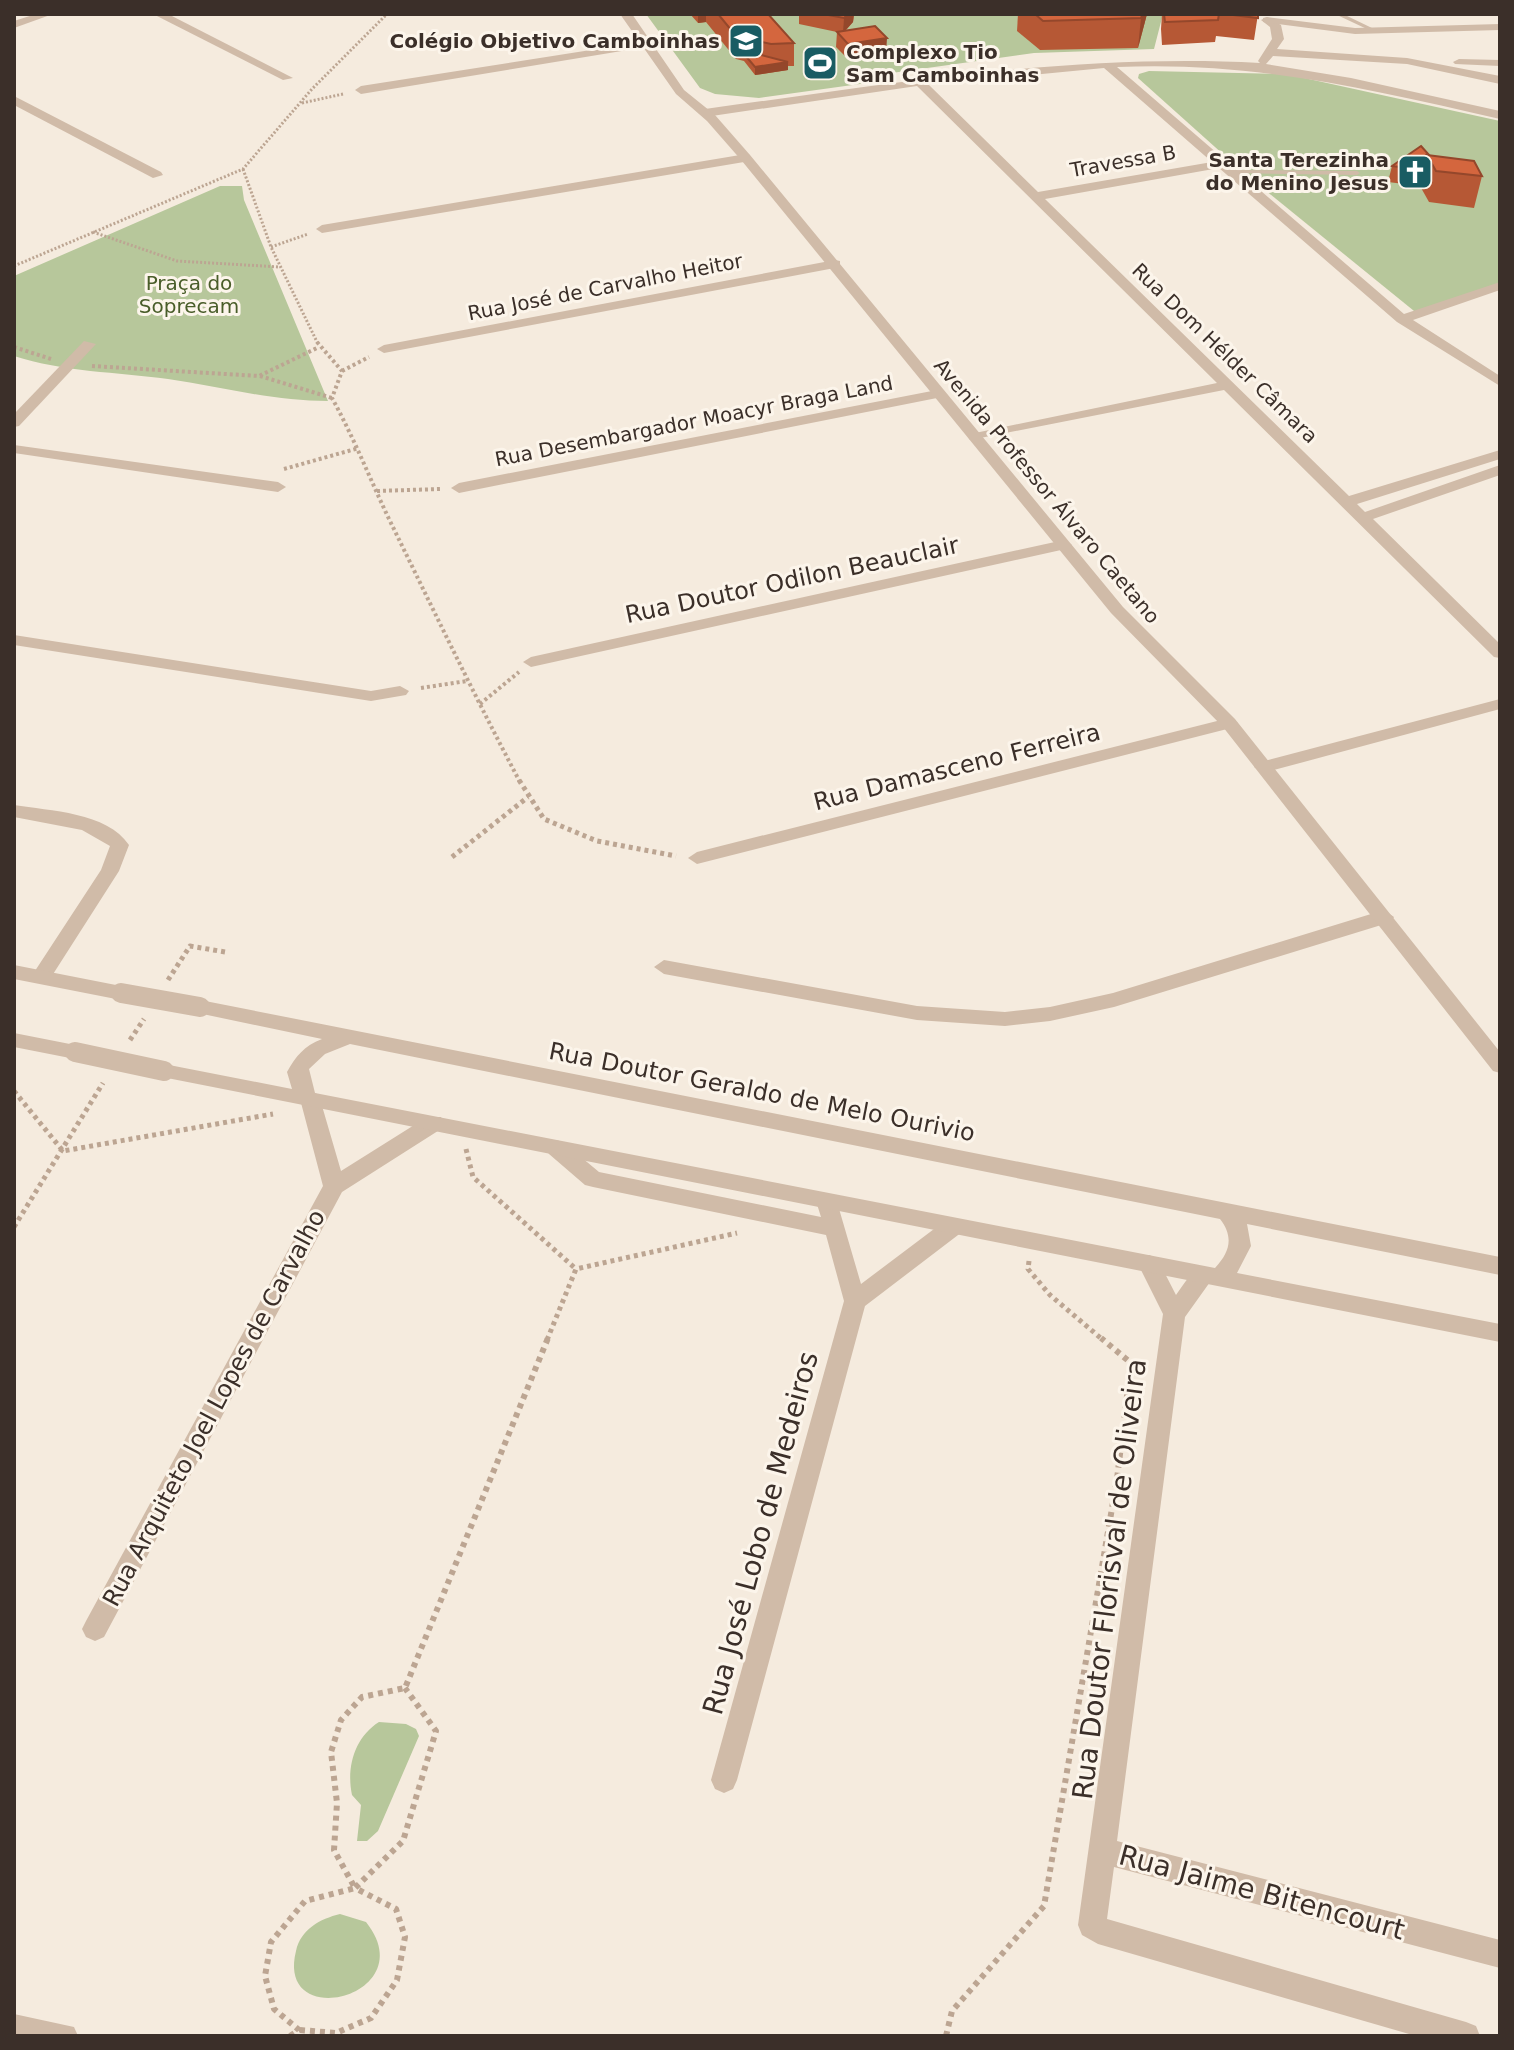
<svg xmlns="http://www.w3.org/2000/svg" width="1514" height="2050" viewBox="0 0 1514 2050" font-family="'DejaVu Sans',sans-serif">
	<rect width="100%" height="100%" fill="#f5ebde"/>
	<g fill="#b7c79b">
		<polygon points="646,14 1163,14 1154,49 1034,53 863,77 867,83 759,98 715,94 700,88"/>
		<polygon points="1149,71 1286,74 1500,121 1500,287 1419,315 1244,173 1138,78 1139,74"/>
		<path d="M220,186H242L244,200L328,401C274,401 221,387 168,379C117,372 63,372 14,356V276Z"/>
		<path d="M379,1722L406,1724L416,1729L419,1736L378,1831L367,1841H357L361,1805L352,1795C346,1767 355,1737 379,1722Z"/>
		<path d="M340,1914L366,1922C425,1996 275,2034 296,1951C301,1929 320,1919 340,1914Z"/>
	</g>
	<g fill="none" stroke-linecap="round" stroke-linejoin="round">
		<g stroke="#bca592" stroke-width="3" stroke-dasharray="2 2" stroke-linecap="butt">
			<polyline points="302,103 343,94"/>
			<polyline points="243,169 271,247 318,344"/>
			<polyline points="93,232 177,261 280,267"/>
			<polyline points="271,247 308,234"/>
			<polyline points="14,266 243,169 312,89 387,14"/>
		</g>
		<g stroke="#bca592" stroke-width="4" stroke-dasharray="3 3" stroke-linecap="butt">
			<path d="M317,342L342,371L332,398C354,438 370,479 389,519C432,607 474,695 520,782"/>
			<polyline points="14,347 51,359"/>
			<polyline points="92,366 259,376 319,347"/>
			<polyline points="342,371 369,357"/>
			<polyline points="260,376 332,398"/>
			<polyline points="284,469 359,448"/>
			<polyline points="377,491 440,489"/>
			<polyline points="421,688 467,681"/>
			<polyline points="480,704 519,672"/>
		</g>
		<g stroke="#bca592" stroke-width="5" stroke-dasharray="4 4" stroke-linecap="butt">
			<polyline points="519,780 544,819 597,841 676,856"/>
			<polyline points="452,857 528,797"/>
			<polyline points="168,980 190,946 225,952"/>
			<polyline points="130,1040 144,1019"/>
			<polyline points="14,1091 63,1151 273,1114"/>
			<polyline points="466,1149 473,1177 576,1269"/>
			<polyline points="14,1227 103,1083"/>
			<polyline points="1029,1261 1028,1269 1050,1295 1103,1340"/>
			<polyline points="547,1340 576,1269 737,1233"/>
		</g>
		<g stroke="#bca592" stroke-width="6" stroke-dasharray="5 5" stroke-linecap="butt">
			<polyline points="300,2030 336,2033 371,2018 397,1980 405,1937 396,1909 355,1888 403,1841 436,1731 405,1688"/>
			<polyline points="290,2036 299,2030 274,2009 265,1976 271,1942 305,1901 355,1888 334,1850 337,1803 331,1752 341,1720 362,1697 405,1688 548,1338"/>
			<polyline points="946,2036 952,2011 1044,1906 1117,1479 1131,1363 1101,1338"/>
		</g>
		<g fill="#d0bba8" fill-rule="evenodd">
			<polygon points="1335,14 1343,14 1374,29 1369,30"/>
			<polygon points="1230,170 1357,171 1360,173 1357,175 1228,173 1227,172"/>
		</g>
		<polygon fill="#d0bba8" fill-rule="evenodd" points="14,2014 74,2027 78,2036 14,2036"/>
		<g fill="#d0bba8" fill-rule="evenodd">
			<polygon points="153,14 168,14 293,78 283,80"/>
			<path d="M1267,17L1281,25L1284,39L1277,49L1407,58L1500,76V84L1407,64L1273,56L1266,64L1351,78L1500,111V119C1369,89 1253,61 1117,67L1404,314L1500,282V290L1413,320L1500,376V386L1397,322L1219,168L1045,199L1349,496L1500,450V459L1357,504L1365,512L1500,465V475L1373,519L1500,644V658L1494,657L1224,390L970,440L968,437L975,433L1217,383L917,86L705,117L699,113L705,109C890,84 1072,53 1260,63L1258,61L1272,39L1270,27L1261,20ZM1104,68L1212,162L1038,192L929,85Z"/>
			<polygon points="648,41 654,44 652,46 361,94 355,90 361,86"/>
			<polygon points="1459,59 1500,60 1500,66 1455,64 1453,62"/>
			<polygon points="14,96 161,172 163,175 153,178 14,105"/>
			<polygon points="746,154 750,155 750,161 322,233 316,229 322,225"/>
			<polygon points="835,260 840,261 840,267 384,353 377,349 384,345"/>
			<polygon points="84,341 96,344 19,426 14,427 14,414"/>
			<polygon points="937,390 942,391 942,397 459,493 451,488 459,483"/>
			<polygon points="14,445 278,482 286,487 278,492 14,453"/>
			<polygon points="1064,540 1072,545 1070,548 531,667 523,662 531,657"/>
			<polygon points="14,635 371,691 400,686 409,691 406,695 371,701 14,645"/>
			<polygon points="1500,699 1500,709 1263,773 1254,767 1257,763"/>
			<polygon points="1229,718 1238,723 1235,727 697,864 688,858 697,852"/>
			<path d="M14,805C50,811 107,812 129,845L119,871L48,982L41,984L31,977L101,870L110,846L82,830L14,817Z"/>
			<polygon points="1384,910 1394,917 1391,922 1114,1007 1050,1021 1005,1026 917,1020 664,974 654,967 664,960 917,1006 1005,1012 1050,1007 1113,993"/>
			<polygon points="310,1091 317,1094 320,1099 341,1171 427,1117 441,1117 444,1123 441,1129 342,1192 104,1637 95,1641 86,1637 82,1629 86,1621 323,1186 300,1099 303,1094"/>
			<polygon points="556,1140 563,1142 599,1172 821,1217 816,1201 819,1195 835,1195 861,1284 946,1220 962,1220 965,1226 962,1232 865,1306 737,1780 733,1789 724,1793 715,1789 711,1780 844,1301 826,1235 593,1187 585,1185 549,1154 545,1148 549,1142"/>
			<path d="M1149,1255L1157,1258L1176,1295C1186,1282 1194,1263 1212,1269L1215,1275L1185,1317L1117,1841L1500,1940V1968L1114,1867L1107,1919L1466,2022L1476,2026L1480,2036H1416L1098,1944L1082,1935L1078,1925L1163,1314L1138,1264L1141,1258Z"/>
		</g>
		<g fill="#d0bba8" fill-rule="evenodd">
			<polygon points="36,14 53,14 14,28 14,21"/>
			<polygon points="620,14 632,14 684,90 715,115 750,155 1123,607 1235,719 1500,1052 1500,1073 1493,1071 1223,727 1111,613 742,161 707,121 676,94"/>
			<polygon points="1267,17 1355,28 1500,24 1500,30 1355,34 1263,22 1263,18"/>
			<polygon points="14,965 121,986 131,993 121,1000 14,979"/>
			<path d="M200,1000L1500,1257V1275L1247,1224L1251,1246L1237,1273L1500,1324V1342L157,1076L154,1071L157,1066L164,1064L292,1089L287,1072C296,1056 304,1046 322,1039L193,1012L190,1007L193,1002ZM350,1044L1220,1219C1234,1237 1230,1252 1215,1268L315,1093L309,1069L325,1054Z"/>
			<polygon points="14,1033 75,1045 85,1052 75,1059 14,1047"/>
		</g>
		<g stroke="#d0bba8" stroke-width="20">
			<polyline points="121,993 200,1007"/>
			<polyline points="75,1052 164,1071"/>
		</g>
	</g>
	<g fill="#b65835">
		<polygon points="690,14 768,14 794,43 794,66 788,66 788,70 755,75 744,61 736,59 706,22 698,23"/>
		<polygon points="799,14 854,14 853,22 846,30 886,54 848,59 836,47 837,32 799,24"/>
		<polygon points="1018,14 1147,14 1138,48 1040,50 1017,31"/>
		<polygon points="1162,14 1258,14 1254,40 1216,36 1215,42 1162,45 1161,29"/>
		<polygon points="1430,156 1482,176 1474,208 1429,202 1420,186 1388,182 1392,166"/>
	</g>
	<g fill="#94472b">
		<polygon points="698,14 706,14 706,22 698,23"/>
		<polygon points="848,14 854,14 853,22 843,33 844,18"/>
		<polygon points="1143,14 1147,14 1138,48 1141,18"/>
		<polygon points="887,38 886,54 848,59 848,44"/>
		<polygon points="788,62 788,70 755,75 755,67"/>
	</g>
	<g fill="#d4663e" stroke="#94472b" stroke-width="2">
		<polygon points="718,14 768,14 794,43 771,44 736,36"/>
		<polygon points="823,14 848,14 844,18"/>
		<polygon points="1035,14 1143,14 1141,18 1043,21"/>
		<polygon points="1164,14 1219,14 1218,20 1165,22"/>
		<polygon points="1225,14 1258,14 1258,18"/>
		<polygon points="875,26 887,38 848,44 837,32"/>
		<polygon points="753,53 788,62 755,67 744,54"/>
		<polygon points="1421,146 1430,156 1427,155 1424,170 1392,166"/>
		<polygon points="1427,155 1474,161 1482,176 1436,171"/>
	</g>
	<defs>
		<symbol id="school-square" viewBox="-11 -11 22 22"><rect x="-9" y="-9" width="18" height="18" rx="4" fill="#195c63" stroke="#fcf5eb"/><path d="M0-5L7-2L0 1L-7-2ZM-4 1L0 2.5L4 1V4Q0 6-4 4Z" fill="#fff"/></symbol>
		<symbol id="stadium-square" viewBox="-11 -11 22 22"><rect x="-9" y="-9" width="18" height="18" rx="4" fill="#195c63" stroke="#fcf5eb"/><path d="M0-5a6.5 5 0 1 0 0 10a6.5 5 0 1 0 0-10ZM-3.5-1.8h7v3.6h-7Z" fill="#fff"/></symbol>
		<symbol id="church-square" viewBox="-11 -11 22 22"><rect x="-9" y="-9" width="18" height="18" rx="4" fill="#195c63" stroke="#fcf5eb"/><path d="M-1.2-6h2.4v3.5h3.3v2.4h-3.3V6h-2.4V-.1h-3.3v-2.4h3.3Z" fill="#fff"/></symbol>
	</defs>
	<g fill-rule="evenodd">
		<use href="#school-square" x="726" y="21" width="40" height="40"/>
		<use href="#stadium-square" x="800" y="43" width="40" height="40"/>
		<use href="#church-square" x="1395" y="152" width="40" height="40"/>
	</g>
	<g text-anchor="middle" stroke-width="6" stroke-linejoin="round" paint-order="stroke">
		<g font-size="20" font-weight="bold" fill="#3b2f29" stroke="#fcf5eb" text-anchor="end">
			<text x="720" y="48">Colégio Objetivo Camboinhas</text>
			<text x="846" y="59" text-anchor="start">Complexo Tio<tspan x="846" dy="23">Sam Camboinhas</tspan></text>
			<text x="1389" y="167">Santa Terezinha<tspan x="1389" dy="23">do Menino Jesus</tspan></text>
		</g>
		<g font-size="20" fill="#3b2f29" stroke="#fcf5eb">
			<text transform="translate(1123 161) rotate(-10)" y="7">Travessa B</text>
			<text transform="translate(605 287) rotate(-11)" y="7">Rua José de Carvalho Heitor</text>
			<text transform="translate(1225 353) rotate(44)" y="7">Rua Dom Hélder Câmara</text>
			<text transform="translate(694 421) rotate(-11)" y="7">Rua Desembargador Moacyr Braga Land</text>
			<text transform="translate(1047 491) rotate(50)" y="7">Avenida Professor Álvaro Caetano</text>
		</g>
		<g font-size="20" fill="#495d29" stroke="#fcf5eb">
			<text x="189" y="290">Praça do<tspan x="189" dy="23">Soprecam</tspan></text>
		</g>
		<g font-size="24" fill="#3b2f29" stroke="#fcf5eb">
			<text transform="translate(792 580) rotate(-12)" y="8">Rua Doutor Odilon Beauclair</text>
			<text transform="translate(957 767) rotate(-14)" y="8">Rua Damasceno Ferreira</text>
			<text transform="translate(762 1092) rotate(11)" y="8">Rua Doutor Geraldo de Melo Ourivio</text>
			<text transform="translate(214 1408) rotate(-62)" y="8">Rua Arquiteto Joel Lopes de Carvalho</text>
		</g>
		<g font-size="28" fill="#3b2f29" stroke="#fcf5eb">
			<text transform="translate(760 1533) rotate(-75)" y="10">Rua José Lobo de Medeiros</text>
			<text transform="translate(1109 1579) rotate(-83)" y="10">Rua Doutor Florisval de Oliveira</text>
			<text transform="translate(1262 1892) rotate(15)" y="10">Rua Jaime Bitencourt</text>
		</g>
	</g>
	<rect width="1514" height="2050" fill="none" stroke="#3b2f29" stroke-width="32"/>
</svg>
